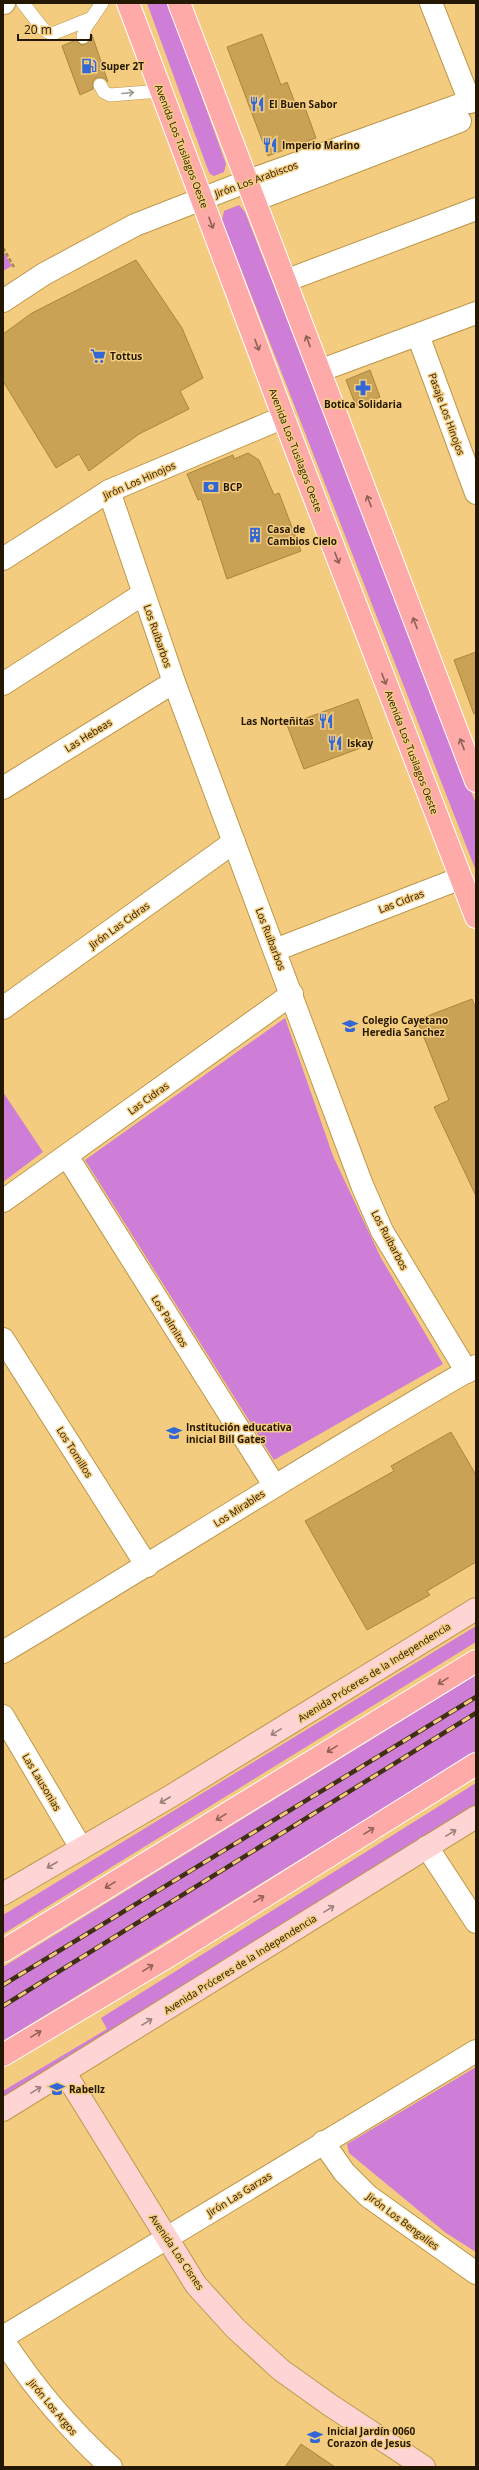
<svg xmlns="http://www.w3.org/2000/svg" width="479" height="2470" viewBox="0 0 479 2470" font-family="'Open Sans',sans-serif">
	<rect width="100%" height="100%" fill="#f3cc7f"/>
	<g fill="#ce7ed7">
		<polygon points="147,3 168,3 226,164 224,172 214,176 210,174 208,170"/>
		<polygon points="239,205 245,212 476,804 476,871 222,220 224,211"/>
		<polygon points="3,251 12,266 3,271"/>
		<polygon points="285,1018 333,1156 381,1258 443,1364 274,1460 85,1160"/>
		<polygon points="3,1092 43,1152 3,1182"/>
		<polygon points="476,1626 476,1642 3,1934 3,1915"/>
		<polygon points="476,1675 476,1752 3,2041 3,1967"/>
		<polygon points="476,1783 476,1806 3,2099 3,2091 107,2029 101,2018"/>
		<polygon points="476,2067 476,2252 446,2233 349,2153 347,2144"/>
	</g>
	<g fill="#c9a256" stroke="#ab8639">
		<polygon points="262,34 281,85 287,82 297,108 304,105 316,138 268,156 227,47"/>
		<polygon points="92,35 108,82 104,78 96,78 93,81 93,89 80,95 62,46 76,40 81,45 86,44"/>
		<polygon points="136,260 182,328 203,378 180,391 189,409 139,434 89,471 79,454 56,468 3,381 3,334 32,313"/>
		<polygon points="370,370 380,397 356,406 346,380"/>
		<polygon points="248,453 259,460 274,495 279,493 301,551 227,579 201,499 198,500 187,474 233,455 234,459"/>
		<polygon points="476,652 476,714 474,714 454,660"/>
		<polygon points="358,699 374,743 304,769 287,725"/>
		<polygon points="472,999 476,1009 476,1196 434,1107 449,1100 417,1020"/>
		<polygon points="451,1432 476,1475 476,1562 427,1591 430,1595 367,1630 305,1521 394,1471 391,1466"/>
		<polygon points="301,2444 335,2467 285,2467"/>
	</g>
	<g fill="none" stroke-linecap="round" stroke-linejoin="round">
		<defs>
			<g id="lane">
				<polyline points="23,3 43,29 52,34 92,18"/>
				<polyline points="83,37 85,28 102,3"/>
				<polyline points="100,85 104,92 110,95 161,91"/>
			</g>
			<g id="street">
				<polyline points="3,3 4,3"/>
				<polyline points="431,3 470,102"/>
				<polyline points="255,200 460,121"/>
				<polyline points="285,281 476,209"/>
				<polyline points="3,301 44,274 135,225 248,181 476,99"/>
				<polyline points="418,335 476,493"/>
				<polyline points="319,371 476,313"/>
				<polyline points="109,491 174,682 362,1185 382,1231 467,1372"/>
				<polyline points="3,559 109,491 284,417"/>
				<polyline points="3,684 143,594"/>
				<polyline points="3,788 174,682"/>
				<polyline points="275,950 461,878"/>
				<polyline points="3,1008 234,842"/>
				<polyline points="67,1156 274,1485"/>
				<polyline points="3,1201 292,994"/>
				<polyline points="3,1339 147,1566"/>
				<path d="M3,1652C161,1558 316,1458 476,1366"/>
				<polyline points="3,1716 81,1848"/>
				<polyline points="427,1847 476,1922"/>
				<polyline points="323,2142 344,2172 368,2196 476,2273"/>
				<polyline points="3,2337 476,2051"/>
				<path d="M3,2340C34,2388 69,2429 111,2467"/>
			</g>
			<g id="secondary">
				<polyline points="3,1894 171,1796 476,1609"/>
				<polyline points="65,2073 196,2285 236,2329 281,2370 330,2405 424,2467"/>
				<polyline points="3,2110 476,1817"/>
			</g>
			<g id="primary">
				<polyline points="128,3 293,442 476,917"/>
				<polyline points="179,3 476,781"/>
				<polyline points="3,1951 476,1661"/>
				<polyline points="3,2055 167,1957 476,1764"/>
			</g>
		</defs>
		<use href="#lane" stroke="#be984b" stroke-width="14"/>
		<use href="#street" stroke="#be984b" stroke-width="24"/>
		<use href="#secondary" stroke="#be984b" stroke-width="24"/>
		<use href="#primary" stroke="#fff" stroke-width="24"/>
		<polyline stroke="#a58850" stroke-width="2.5" stroke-dasharray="4 2" stroke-linecap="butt" points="3,248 14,267"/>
		<use href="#lane" stroke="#fff" stroke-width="13"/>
		<use href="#street" stroke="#fff" stroke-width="22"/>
		<use href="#secondary" stroke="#fed5d4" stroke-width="22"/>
		<use href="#primary" stroke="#feaaa9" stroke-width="22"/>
		<defs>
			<g id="rail">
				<polyline points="3,1985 476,1697"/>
				<polyline points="3,2006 476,1713"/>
			</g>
		</defs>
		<use href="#rail" stroke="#403013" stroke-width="4.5"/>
		<use href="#rail" stroke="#f3cc7f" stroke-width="3" stroke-dasharray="9" stroke-linecap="butt"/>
	</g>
	<defs><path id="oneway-shaft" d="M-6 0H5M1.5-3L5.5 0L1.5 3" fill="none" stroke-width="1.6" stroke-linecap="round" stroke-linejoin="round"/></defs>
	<use stroke="#9c978d" href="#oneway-shaft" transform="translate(128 93) rotate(-5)"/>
	<g stroke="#916156">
		<use href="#oneway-shaft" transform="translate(211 223) rotate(70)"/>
		<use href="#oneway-shaft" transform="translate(308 341) rotate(-111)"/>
		<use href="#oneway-shaft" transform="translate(257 345) rotate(70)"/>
		<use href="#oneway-shaft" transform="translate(369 501) rotate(-111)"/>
		<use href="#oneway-shaft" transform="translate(337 558) rotate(69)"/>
		<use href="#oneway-shaft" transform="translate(415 623) rotate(-111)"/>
		<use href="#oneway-shaft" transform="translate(384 679) rotate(69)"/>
		<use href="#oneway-shaft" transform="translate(462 744) rotate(-111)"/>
		<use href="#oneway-shaft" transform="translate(443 1681) rotate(148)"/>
		<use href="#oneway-shaft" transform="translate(332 1749) rotate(148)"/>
		<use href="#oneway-shaft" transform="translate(221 1817) rotate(148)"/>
		<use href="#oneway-shaft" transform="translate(369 1831) rotate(-32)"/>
		<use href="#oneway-shaft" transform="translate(110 1885) rotate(148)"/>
		<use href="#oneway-shaft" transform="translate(259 1899) rotate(-32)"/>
		<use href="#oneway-shaft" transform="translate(148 1968) rotate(-31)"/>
		<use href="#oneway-shaft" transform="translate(36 2034) rotate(-31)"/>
	</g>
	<g stroke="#9c8076">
		<use href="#oneway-shaft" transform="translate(276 1732) rotate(149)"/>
		<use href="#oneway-shaft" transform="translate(165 1800) rotate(150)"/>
		<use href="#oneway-shaft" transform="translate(451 1833) rotate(-31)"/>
		<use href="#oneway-shaft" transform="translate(52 1865) rotate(150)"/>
		<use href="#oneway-shaft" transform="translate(329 1909) rotate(-32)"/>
		<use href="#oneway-shaft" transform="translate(147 2022) rotate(-32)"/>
		<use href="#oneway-shaft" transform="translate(36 2090) rotate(-31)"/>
	</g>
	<defs>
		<symbol id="fuel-bare" viewBox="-9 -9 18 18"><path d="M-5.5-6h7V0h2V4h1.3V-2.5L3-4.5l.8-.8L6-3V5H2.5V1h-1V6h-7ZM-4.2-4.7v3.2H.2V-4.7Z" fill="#3467d6" stroke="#f3cc7f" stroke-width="2.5" paint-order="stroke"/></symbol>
		<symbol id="restaurant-bare" viewBox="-9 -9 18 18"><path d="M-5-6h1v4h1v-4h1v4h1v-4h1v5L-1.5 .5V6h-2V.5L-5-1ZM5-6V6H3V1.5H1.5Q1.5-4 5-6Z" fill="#3467d6" stroke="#f3cc7f" stroke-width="2.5" paint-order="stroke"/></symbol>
		<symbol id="supermarket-bare" viewBox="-9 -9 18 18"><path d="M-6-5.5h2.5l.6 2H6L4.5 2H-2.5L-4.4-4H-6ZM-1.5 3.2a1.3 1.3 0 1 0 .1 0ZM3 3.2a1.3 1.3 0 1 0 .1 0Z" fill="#3467d6" stroke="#f3cc7f" stroke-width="2.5" paint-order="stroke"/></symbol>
		<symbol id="pharmacy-bare" viewBox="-9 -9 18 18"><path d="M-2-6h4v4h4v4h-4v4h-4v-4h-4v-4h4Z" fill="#3467d6" stroke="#f3cc7f" stroke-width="2.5" paint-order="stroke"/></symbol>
		<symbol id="bank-bare" viewBox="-9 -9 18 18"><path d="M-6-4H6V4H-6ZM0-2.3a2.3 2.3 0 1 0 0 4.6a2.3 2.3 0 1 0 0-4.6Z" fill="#3467d6" stroke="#f3cc7f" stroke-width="2.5" paint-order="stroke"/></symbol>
		<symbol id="building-bare" viewBox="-9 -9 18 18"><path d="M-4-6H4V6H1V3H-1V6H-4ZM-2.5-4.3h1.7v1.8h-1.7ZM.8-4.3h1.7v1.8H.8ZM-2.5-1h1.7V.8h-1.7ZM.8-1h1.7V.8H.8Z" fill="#3467d6" stroke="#f3cc7f" stroke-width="2.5" paint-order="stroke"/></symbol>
		<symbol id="school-bare" viewBox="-9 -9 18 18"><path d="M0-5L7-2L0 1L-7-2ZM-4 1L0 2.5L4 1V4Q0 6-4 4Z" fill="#3467d6" stroke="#f3cc7f" stroke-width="2.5" paint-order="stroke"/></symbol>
		<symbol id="university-bare" viewBox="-9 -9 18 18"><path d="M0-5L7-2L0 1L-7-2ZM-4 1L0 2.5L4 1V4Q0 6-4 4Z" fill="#3467d6" stroke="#f3cc7f" stroke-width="2.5" paint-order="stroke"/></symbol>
	</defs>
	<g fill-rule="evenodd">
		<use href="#fuel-bare" x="78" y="55" width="22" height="22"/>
		<use href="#restaurant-bare" x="246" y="93" width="22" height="22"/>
		<use href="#restaurant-bare" x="259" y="134" width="22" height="22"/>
		<use href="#supermarket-bare" x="87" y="345" width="22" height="22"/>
		<use href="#pharmacy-bare" x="352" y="377" width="22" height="22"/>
		<use href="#bank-bare" x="200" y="476" width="22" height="22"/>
		<use href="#building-bare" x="244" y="524" width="22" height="22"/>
		<use href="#restaurant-bare" x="315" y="710" width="22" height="22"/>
		<use href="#restaurant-bare" x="324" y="732" width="22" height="22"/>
		<use href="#school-bare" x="339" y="1015" width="22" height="22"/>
		<use href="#school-bare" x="163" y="1422" width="22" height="22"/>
		<use href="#university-bare" x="46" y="2078" width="22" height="22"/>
		<use href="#school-bare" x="304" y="2426" width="22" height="22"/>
	</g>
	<g text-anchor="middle" stroke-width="3" stroke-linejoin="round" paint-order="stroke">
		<g font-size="10" font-weight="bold" fill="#241802" stroke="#f3cc7f" text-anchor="start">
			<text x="101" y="70">Super 2T</text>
			<text x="269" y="108">El Buen Sabor</text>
			<text x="282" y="149">Imperio Marino</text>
			<text x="110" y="360">Tottus</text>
			<text x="363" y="408" text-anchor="middle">Botica Solidaria</text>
			<text x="223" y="491">BCP</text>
			<text x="267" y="533">Casa de<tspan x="267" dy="12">Cambios Cielo</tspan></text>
			<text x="314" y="725" text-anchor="end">Las Norteñitas</text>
			<text x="347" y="747">Iskay</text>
			<text x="362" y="1024">Colegio Cayetano<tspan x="362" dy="12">Heredia Sanchez</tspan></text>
			<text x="186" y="1431">Institución educativa<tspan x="186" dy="12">inicial Bill Gates</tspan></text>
			<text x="69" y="2093">Rabellz</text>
			<text x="327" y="2435">Inicial Jardín 0060<tspan x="327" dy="12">Corazon de Jesus</tspan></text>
		</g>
		<g font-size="10" fill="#241802" stroke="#f3cc7f">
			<text transform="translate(182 146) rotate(69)" y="4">Avenida Los Tusilagos Oeste</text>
			<text transform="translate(256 179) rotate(-20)" y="4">Jirón Los Arabiscos</text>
			<text transform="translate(447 414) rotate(70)" y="4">Pasaje Los Hinojos</text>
			<text transform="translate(296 450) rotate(69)" y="4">Avenida Los Tusilagos Oeste</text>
			<text transform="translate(139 480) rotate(-24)" y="4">Jirón Los Hinojos</text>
			<text transform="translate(158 636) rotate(71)" y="4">Los Ruibarbos</text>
			<text transform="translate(88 735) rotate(-32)" y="4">Las Hebeas</text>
			<text transform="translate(412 752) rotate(69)" y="4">Avenida Los Tusilagos Oeste</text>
			<text transform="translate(401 901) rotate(-21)" y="4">Las Cidras</text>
			<text transform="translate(119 925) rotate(-36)" y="4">Jirón Las Cidras</text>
			<text transform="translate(271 939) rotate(69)" y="4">Los Ruibarbos</text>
			<text transform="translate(148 1098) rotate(-36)" y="4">Las Cidras</text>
			<text transform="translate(390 1240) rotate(62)" y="4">Los Ruibarbos</text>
			<text transform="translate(170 1321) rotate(58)" y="4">Los Palmitos</text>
			<text transform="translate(75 1452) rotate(58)" y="4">Los Tomillos</text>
			<text transform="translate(239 1508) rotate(-33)" y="4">Los Mirables</text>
			<text transform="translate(374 1672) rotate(-32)" y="4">Avenida Próceres de la Independencia</text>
			<text transform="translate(42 1782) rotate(59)" y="4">Las Lausonias</text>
			<text transform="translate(240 1964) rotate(-32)" y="4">Avenida Próceres de la Independencia</text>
			<text transform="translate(239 2194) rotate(-32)" y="4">Jirón Las Garzas</text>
			<text transform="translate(403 2221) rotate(37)" y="4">Jirón Los Bengalíes</text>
			<text transform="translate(177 2252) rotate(56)" y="4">Avenida Los Cisnes</text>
			<text transform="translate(53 2407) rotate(50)" y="4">Jirón Los Argos</text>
		</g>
	</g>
	<rect width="479" height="2470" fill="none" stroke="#241802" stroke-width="8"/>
	<path d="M18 34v6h73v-6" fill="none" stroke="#241802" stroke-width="2"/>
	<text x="24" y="34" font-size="12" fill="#241802" stroke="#f3cc7f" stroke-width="3" paint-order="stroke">20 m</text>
</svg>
